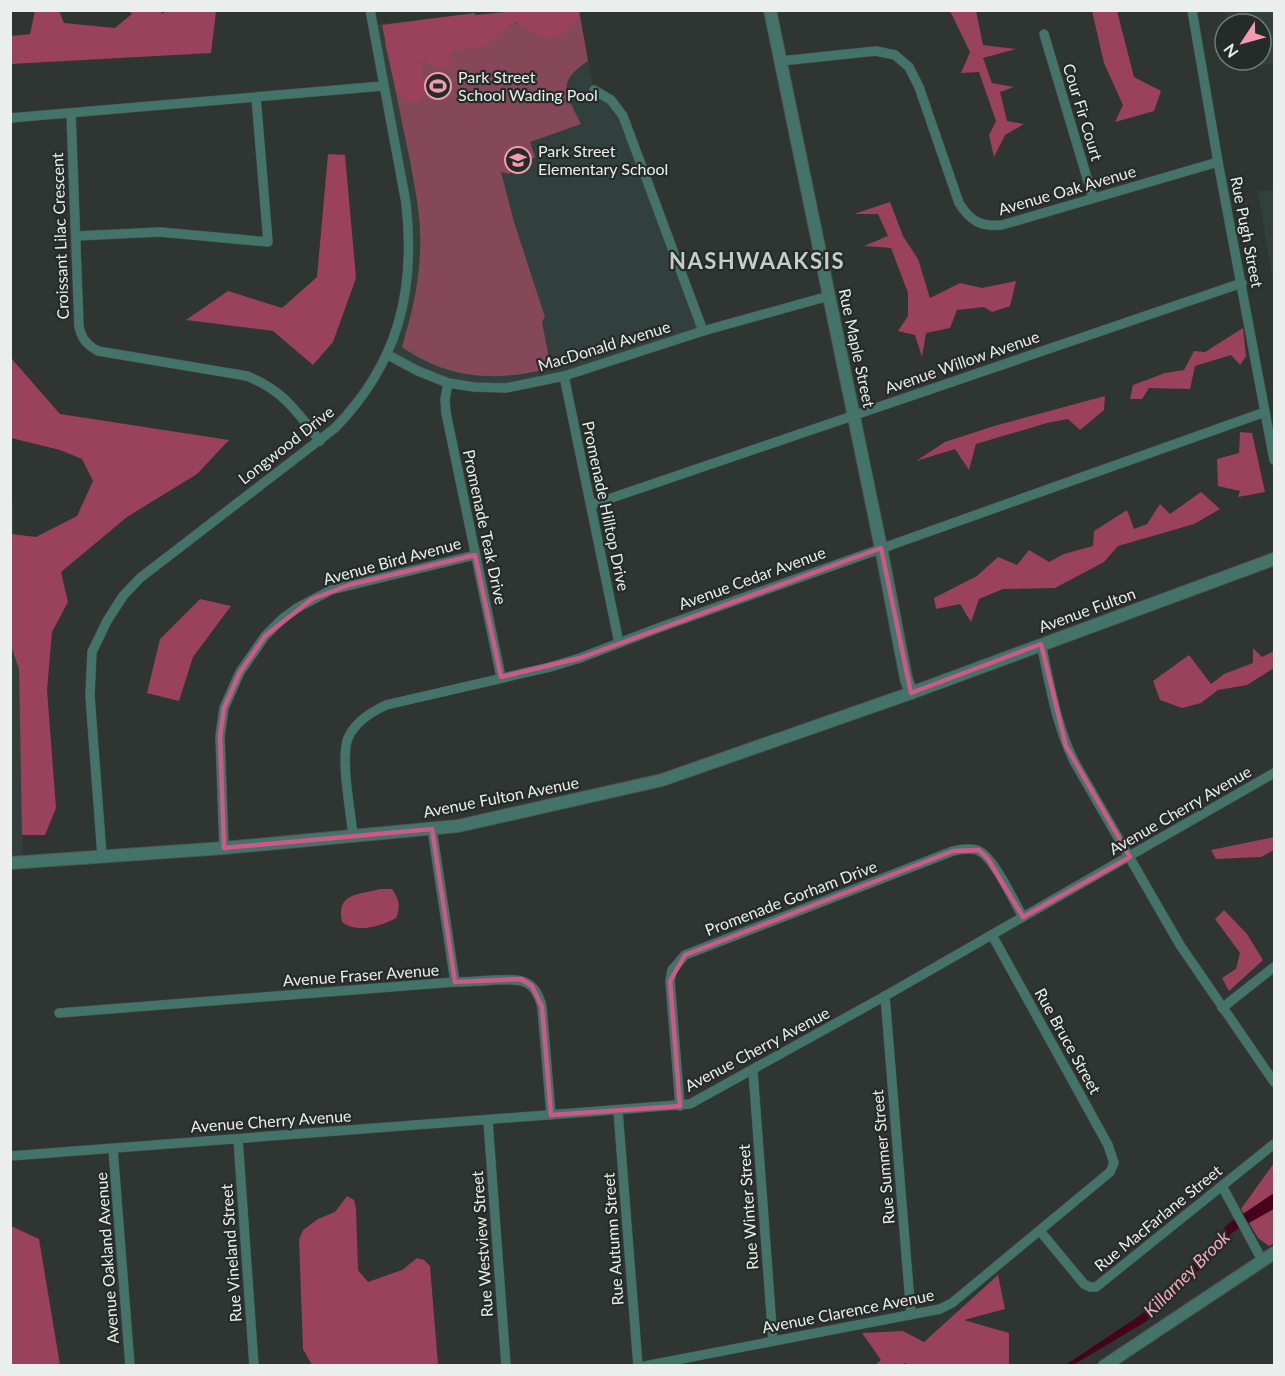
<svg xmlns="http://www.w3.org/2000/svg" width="1285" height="1376" viewBox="0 0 1285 1376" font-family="Lato,sans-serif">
	<rect width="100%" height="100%" fill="#2e3533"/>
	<g fill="#32403d">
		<polygon points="525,10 579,11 594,90 623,116 703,331 564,376 506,388 448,383 388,355 398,323 409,233 372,25 475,13 475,15"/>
		<polygon points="1225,11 1274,11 1274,64 1235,67 1234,60 1261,60 1261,24 1228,24"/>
		<polygon points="1274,190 1274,287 1258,191"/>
		<polygon points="10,437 19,669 23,862 10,863"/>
	</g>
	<path fill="#854859" d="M580,16L588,61C554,83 567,95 581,124L530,142L535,157L524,162L523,166L508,174L501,172L514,222L545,317L542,322L551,368C497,382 449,380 402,347C411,316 419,286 420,252C422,220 415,188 409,156C401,118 394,81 385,43L398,47L481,42L518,22Z"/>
	<g fill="#9a415c">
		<path d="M525,10L579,11L580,16C574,25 565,29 558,37L542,38L517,22L502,31L483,47L454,51L448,58L452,64L445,70L423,61C419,78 429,84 420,102H409L396,91L382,25L475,13V15Z"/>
		<polygon points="35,11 59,11 64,23 115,28 132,14 129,11 161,11 162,14 166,11 216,11 211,53 11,64 11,36 30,34"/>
		<polygon points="950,11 976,11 983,45 1016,49 983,58 992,83 1014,87 1000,92 1007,121 1024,124 1005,135 994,157 989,135 996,121 979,72 961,73 970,52"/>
		<polygon points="1092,11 1117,11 1134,77 1161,91 1154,111 1115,122 1123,105 1104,63"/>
		<polygon points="328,154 345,155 356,278 333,342 313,365 273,331 186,320 228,291 282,308 317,277"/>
		<polygon points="890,202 903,236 918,259 930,298 960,283 982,288 1016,281 1010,306 992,312 984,307 957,310 950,328 926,333 922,357 915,335 898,331 908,316 908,293 891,248 864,246 888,236 878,214 854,214"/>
		<polygon points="1243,328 1246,356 1240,365 1231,355 1195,366 1190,389 1149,388 1142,399 1130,399 1133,385 1165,373 1184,370 1194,351 1205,352"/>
		<polygon points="11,358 60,414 229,440 197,474 127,517 61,572 68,602 52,632 47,690 56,808 45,835 22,835 19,669 10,643 11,534 36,537 77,516 93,481 82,459 60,450 11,438"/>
		<polygon points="1105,396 1104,410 1080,430 1068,419 1047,423 976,444 969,470 955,449 916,461 945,442 994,426"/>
		<polygon points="1240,432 1252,433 1265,492 1238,497 1240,491 1218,486 1217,459 1239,453"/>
		<polygon points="1201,492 1220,509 1194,524 1118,546 1104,562 1055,588 1003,589 979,599 971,622 960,604 936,609 934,598 977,576 998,557 1017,565 1029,550 1049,562 1064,554 1093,546 1094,531 1127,510 1134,529 1147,524 1160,504 1170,514"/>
		<polygon points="200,599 231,606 193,657 179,701 147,693 160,639"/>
		<polygon points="1253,648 1262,657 1274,651 1274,668 1247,685 1218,690 1201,703 1182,708 1160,700 1153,681 1189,655 1211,684 1224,674 1253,663"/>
		<polygon points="1274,837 1274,850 1261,857 1216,859 1211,850"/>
		<path d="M380,889H392C399,899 401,907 396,918C381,926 357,934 342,922C336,892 359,895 380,889Z"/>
		<polygon points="1224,910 1247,934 1263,960 1229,991 1222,978 1236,969 1240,953 1215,919"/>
		<polygon points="1274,1163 1274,1243 1269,1246 1258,1238 1241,1209"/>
		<polygon points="347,1196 354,1200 356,1209 358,1270 368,1282 402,1270 417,1258 424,1260 430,1266 438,1365 312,1365 303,1349 299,1240 303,1230 318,1219 335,1212"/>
		<polygon points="11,1226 39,1239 60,1365 11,1365"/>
		<polygon points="998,1275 1005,1309 964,1320 1009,1333 1009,1365 911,1366 905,1363 902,1365 875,1365 881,1360 862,1333 903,1331 924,1342"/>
	</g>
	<polygon fill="#46031e" points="1274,1193 1274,1209 1233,1232 1206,1264 1162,1300 1147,1321 1073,1365 1064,1366 1142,1314 1157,1296 1201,1256 1228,1224"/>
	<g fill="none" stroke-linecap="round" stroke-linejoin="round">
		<defs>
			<g id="minor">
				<polyline points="1192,10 1218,162 1274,460"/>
				<polyline points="1044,34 1093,198"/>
				<path d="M781,61L876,51L895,55L909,67L919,87L959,203C970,221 981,227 1002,225L1218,162"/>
				<polyline points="594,90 611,100 623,116 703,331"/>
				<path d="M71,113L79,327C82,339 87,345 98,351L247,376C284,391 296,411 320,441"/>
				<polyline points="10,118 383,86"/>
				<polyline points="76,236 160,232 268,242 256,97"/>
				<polyline points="388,355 418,371 448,383 474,387 506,388 564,376 703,331 829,296"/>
				<polyline points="564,376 619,643"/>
				<polyline points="448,383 445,399 446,413 501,677"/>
				<polyline points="591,505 1242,283"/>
				<path d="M1041,644C1050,684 1056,726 1075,763L1180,945L1274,1082"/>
				<polyline points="432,829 455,982"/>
				<path d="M353,836C351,813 340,758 348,738C355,722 371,712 386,705L550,667L580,658L661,627L1265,412"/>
				<polyline points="224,848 220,736 224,708 240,672 265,636 282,619 297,608 331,590 475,555"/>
				<path d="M102,856L90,696L92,652L107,621L123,596L140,578L335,428C398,363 416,292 406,203L370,10"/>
				<polyline points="885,996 911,1315"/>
				<polyline points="1222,1008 1274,967"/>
				<path d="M59,1013L455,982C468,982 481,981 494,980C520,979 535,978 542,1007L551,1115"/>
				<polyline points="753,1071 773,1341"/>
				<path d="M680,1106L670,981L672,970L685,955L953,851C961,849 969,848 977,850C993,855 1014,902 1023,917"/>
				<polyline points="618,1111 638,1366"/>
				<polyline points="488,1121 506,1366"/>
				<polyline points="238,1139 254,1366"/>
				<polyline points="113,1149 130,1366"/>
				<polyline points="10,1156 690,1104 885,996 1274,773"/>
				<polyline points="1222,1186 1262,1260"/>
				<polyline points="1040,1231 1084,1284 1090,1287 1096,1287 1274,1144"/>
				<polyline points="645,1366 940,1309 952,1303 1110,1172 1114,1163 1108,1145 992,935"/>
			</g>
			<g id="tertiary">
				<polyline points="770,10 881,548 906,678 911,693"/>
				<polyline points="10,863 224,848 458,826 662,780 911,693 1274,559"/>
				<polyline points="1104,1366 1274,1253"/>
			</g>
		</defs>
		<use href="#minor" stroke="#4c5351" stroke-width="10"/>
		<use href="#tertiary" stroke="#4c5351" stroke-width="14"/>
		<use href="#minor" stroke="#437369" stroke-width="9"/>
		<use href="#tertiary" stroke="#437369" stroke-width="12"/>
	</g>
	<path fill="none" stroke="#ce5887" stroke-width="4.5" stroke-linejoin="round" d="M881,548L911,693L1041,644L1066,746L1130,857L1023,917L988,859L979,850L953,851L685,955L670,981L680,1106L551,1115L542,1007L532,986L521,979L455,982L432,829L224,848L220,736L224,708L240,672L265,636L312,599L349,585L475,555L501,677L580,658Z"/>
	<defs>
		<symbol id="stadium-ring" viewBox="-11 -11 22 22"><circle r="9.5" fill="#252b29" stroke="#f29ab0" stroke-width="1.5"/><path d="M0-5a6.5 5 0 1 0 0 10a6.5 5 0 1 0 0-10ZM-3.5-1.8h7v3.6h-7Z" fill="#f29ab0"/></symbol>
		<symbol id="school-ring" viewBox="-11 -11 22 22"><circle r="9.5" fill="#252b29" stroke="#f29ab0" stroke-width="1.5"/><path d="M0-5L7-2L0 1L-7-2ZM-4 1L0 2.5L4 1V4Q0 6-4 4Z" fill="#f29ab0"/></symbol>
	</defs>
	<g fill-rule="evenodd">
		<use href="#stadium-ring" x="423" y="71" width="30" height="30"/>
		<use href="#school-ring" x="503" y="145" width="30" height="30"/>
	</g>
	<g text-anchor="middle" stroke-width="4.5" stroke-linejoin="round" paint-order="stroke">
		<g font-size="16" fill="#eaeeed" stroke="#252b29" text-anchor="start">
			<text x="458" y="83">Park Street<tspan x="458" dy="18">School Wading Pool</tspan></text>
			<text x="538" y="157">Park Street<tspan x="538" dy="18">Elementary School</tspan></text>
		</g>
		<g font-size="16" fill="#eaeeed" stroke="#252b29">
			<text transform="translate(1083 112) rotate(73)" y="6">Cour Fir Court</text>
			<text transform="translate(1067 190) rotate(-16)" y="6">Avenue Oak Avenue</text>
			<text transform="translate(1247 232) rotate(79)" y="6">Rue Pugh Street</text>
			<text transform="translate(60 236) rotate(-92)" y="6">Croissant Lilac Crescent</text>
			<text transform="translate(604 346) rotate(-17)" y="6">MacDonald Avenue</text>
			<text transform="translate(857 348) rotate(78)" y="6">Rue Maple Street</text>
			<text transform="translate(962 362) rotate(-19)" y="6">Avenue Willow Avenue</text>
			<text transform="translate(286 445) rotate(-38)" y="6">Longwood Drive</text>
			<text transform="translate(606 506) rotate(78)" y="6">Promenade Hilltop Drive</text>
			<text transform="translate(485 527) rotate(78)" y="6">Promenade Teak Drive</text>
			<text transform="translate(392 561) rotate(-15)" y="6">Avenue Bird Avenue</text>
			<text transform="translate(752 578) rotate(-20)" y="6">Avenue Cedar Avenue</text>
			<text transform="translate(1087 610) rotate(-20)" y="6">Avenue Fulton</text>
			<text transform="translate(501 797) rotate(-11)" y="6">Avenue Fulton Avenue</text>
			<text transform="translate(1180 810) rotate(-30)" y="6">Avenue Cherry Avenue</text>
			<text transform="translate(791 898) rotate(-21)" y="6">Promenade Gorham Drive</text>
			<text transform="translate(361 975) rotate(-4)" y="6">Avenue Fraser Avenue</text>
			<text transform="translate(1068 1041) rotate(61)" y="6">Rue Bruce Street</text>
			<text transform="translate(757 1049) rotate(-28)" y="6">Avenue Cherry Avenue</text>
			<text transform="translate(271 1121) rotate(-4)" y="6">Avenue Cherry Avenue</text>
			<text transform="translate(883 1157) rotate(-95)" y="6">Rue Summer Street</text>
			<text transform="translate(748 1207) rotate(-94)" y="6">Rue Winter Street</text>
			<text transform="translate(1158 1218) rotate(-39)" y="6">Rue MacFarlane Street</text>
			<text transform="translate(613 1239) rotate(-94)" y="6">Rue Autumn Street</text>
			<text transform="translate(482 1244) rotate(-94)" y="6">Rue Westview Street</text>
			<text transform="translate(231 1253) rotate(-94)" y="6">Rue Vineland Street</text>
			<text transform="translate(107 1258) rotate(-94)" y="6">Avenue Oakland Avenue</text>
			<text transform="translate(848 1311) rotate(-11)" y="6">Avenue Clarence Avenue</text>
		</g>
		<g font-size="18" font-style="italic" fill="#f4a8bb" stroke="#252b29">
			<text transform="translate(1187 1274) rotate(-45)" y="6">Killarney Brook</text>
		</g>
		<g font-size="22" font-weight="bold" letter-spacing="1.5" fill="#c5cdcb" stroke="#252b29">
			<text x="757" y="269">NASHWAAKSIS</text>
		</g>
	</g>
	<rect width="1285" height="1376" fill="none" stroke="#eaeeed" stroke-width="24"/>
	<g transform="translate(1243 42) rotate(234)"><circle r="28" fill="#252b29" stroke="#747977" stroke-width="1.5"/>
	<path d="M0-4.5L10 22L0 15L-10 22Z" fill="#f29ab0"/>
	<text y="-9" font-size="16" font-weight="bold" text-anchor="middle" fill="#eaeeed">N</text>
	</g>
</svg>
